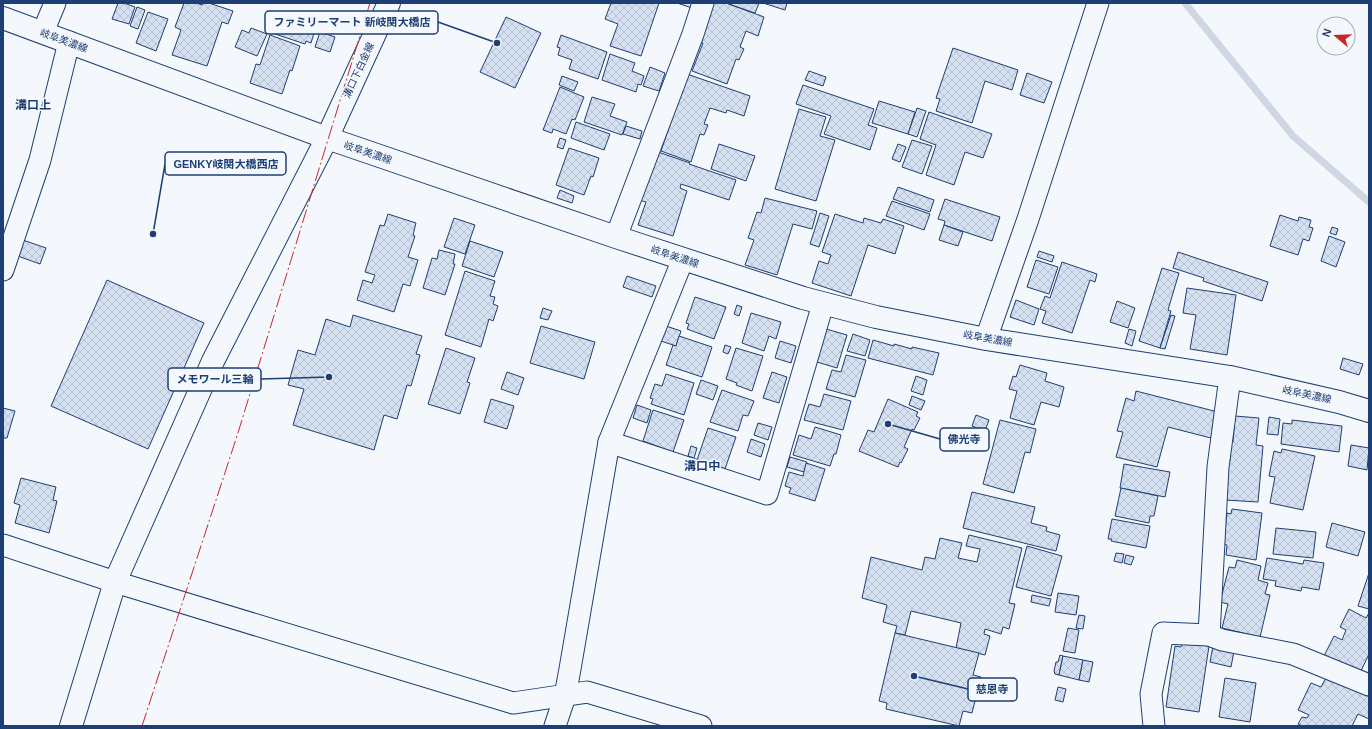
<svg xmlns="http://www.w3.org/2000/svg" width="1372" height="729" viewBox="0 0 1372 729" font-family="Arial,'Noto Sans JP',sans-serif">
	<defs>
		<pattern id="building-cross-hatch" width="8" height="8" patternUnits="userSpaceOnUse"><rect width="8" height="8" fill="#d5e0f0"/><path d="M0 0l8 8M0 8l8-8" fill="none" stroke="#b6c1d1"/></pattern>
	</defs>
	<rect width="100%" height="100%" fill="#f4f7fb"/>
	<g fill="none" stroke-linecap="round" stroke-linejoin="round">
		<polyline stroke="#cfd7e4" stroke-width="7" points="1185,3 1293,136 1369,202"/>
	</g>
	<g fill="url(#building-cross-hatch)" stroke="#1d3f73">
		<polygon points="118,3 124,3 135,7 129,24 112,19"/>
		<polygon points="184,3 196,3 202,5 203,3 209,3 233,11 228,24 222,22 207,66 172,55 181,30 175,27"/>
		<polygon points="611,3 659,3 641,56 610,46 618,24 605,19"/>
		<polygon points="677,3 694,3 692,8"/>
		<polygon points="713,3 726,3 764,17 758,36 746,31 740,47 744,49 739,60 736,59 727,84 692,71 703,43 698,42"/>
		<polygon points="726,3 759,3 755,13"/>
		<polygon points="763,3 787,3 785,10"/>
		<polygon points="137,7 145,10 138,29 130,26"/>
		<polygon points="148,12 168,19 156,51 136,43"/>
		<polygon points="506,17 541,33 515,88 480,72"/>
		<polygon points="280,18 315,30 311,43 306,41 305,44 275,34"/>
		<polygon points="251,28 267,34 257,56 235,47 242,30 249,33"/>
		<polygon points="320,32 335,37 330,52 315,47"/>
		<polygon points="270,35 300,46 292,71 290,70 282,94 250,83 256,64 260,65"/>
		<polygon points="561,35 607,52 598,79 569,69 572,60 558,55 560,48 557,47"/>
		<polygon points="953,48 1018,70 1012,90 985,81 972,123 936,111 940,99 936,98"/>
		<polygon points="610,54 635,63 632,71 644,76 641,85 638,84 636,92 602,80"/>
		<polygon points="650,67 665,73 659,91 643,86"/>
		<polygon points="809,71 826,77 823,86 805,80"/>
		<polygon points="1027,73 1052,82 1044,103 1020,95"/>
		<polygon points="687,74 750,96 744,116 727,110 726,113 710,108 704,124 708,125 704,135 700,134 691,162 661,151"/>
		<polygon points="562,76 578,82 574,91 559,85"/>
		<polygon points="803,85 874,109 868,125 877,128 870,150 824,134 831,116 796,104"/>
		<polygon points="560,87 584,97 575,120 572,119 566,134 553,129 552,133 543,130"/>
		<polygon points="592,97 615,104 610,116 627,122 622,135 584,122"/>
		<polygon points="879,101 915,112 908,134 872,123"/>
		<polygon points="917,108 926,111 917,137 908,134"/>
		<polygon points="799,109 826,117 820,136 835,140 816,201 775,189"/>
		<polygon points="929,112 992,134 983,158 965,152 954,185 926,175 936,145 920,139"/>
		<polygon points="576,122 610,134 604,150 571,138"/>
		<polygon points="626,126 642,131 640,139 623,134"/>
		<polygon points="560,138 566,140 563,149 557,147"/>
		<polygon points="912,140 932,146 922,174 902,167"/>
		<polygon points="719,144 755,156 746,181 711,169"/>
		<polygon points="898,144 906,147 900,162 892,159"/>
		<polygon points="569,148 599,158 593,177 591,176 584,195 556,185"/>
		<polygon points="655,151 690,163 689,164 736,180 729,200 681,184 680,188 687,191 673,236 638,225 646,202 639,200"/>
		<polygon points="898,187 934,200 930,212 893,199"/>
		<polygon points="560,190 574,196 572,203 557,198"/>
		<polygon points="765,198 817,211 812,229 793,224 777,275 745,265 754,240 748,238 757,212 761,213"/>
		<polygon points="945,199 1000,217 992,241 944,225 945,221 938,219"/>
		<polygon points="892,201 930,214 924,230 886,216"/>
		<polygon points="820,213 829,216 819,247 810,244"/>
		<polygon points="388,214 416,223 413,235 415,236 408,257 418,260 410,286 403,284 394,312 357,300 363,280 372,283 375,275 365,272 380,225 384,226"/>
		<polygon points="835,214 863,223 864,218 881,223 883,219 904,226 895,254 868,245 851,296 812,283 819,261 828,264 831,255 822,252"/>
		<polygon points="1280,215 1298,221 1299,217 1311,220 1309,227 1313,228 1309,241 1303,239 1298,255 1270,246"/>
		<polygon points="454,218 475,225 465,254 444,247"/>
		<polygon points="944,225 963,232 958,246 939,240"/>
		<polygon points="1332,227 1338,229 1336,235 1330,233"/>
		<polygon points="1329,236 1345,242 1336,267 1321,261"/>
		<polygon points="20,239 46,248 40,264 15,255"/>
		<polygon points="470,241 503,252 494,277 462,266"/>
		<polygon points="439,250 455,254 453,264 455,264 445,295 423,288 432,258 437,259"/>
		<polygon points="1039,251 1054,256 1052,262 1037,257"/>
		<polygon points="1178,252 1268,282 1262,301 1203,281 1204,278 1173,268"/>
		<polygon points="1036,260 1058,267 1049,294 1027,287"/>
		<polygon points="1062,262 1097,274 1095,282 1090,280 1072,333 1042,323 1046,311 1040,309 1045,296 1050,298"/>
		<polygon points="1162,268 1179,273 1168,310 1171,311 1160,348 1139,341"/>
		<polygon points="465,271 495,281 490,296 495,297 493,304 498,306 493,321 489,319 481,347 445,335"/>
		<polygon points="627,276 656,286 652,297 623,287"/>
		<polygon points="107,280 204,323 148,449 51,406"/>
		<polygon points="1187,288 1236,295 1227,355 1190,349 1196,315 1183,313"/>
		<polygon points="695,297 726,307 714,339 687,329 689,324 686,323"/>
		<polygon points="1016,300 1039,309 1034,325 1010,317"/>
		<polygon points="1117,301 1135,308 1128,328 1110,322"/>
		<polygon points="737,305 742,307 739,316 734,314"/>
		<polygon points="543,308 552,311 548,320 540,318"/>
		<polygon points="751,313 781,322 776,339 769,336 764,351 742,343"/>
		<polygon points="353,315 422,336 416,354 420,355 411,386 407,385 397,419 384,415 374,450 293,425 304,389 288,385 298,350 315,355 326,319 350,327"/>
		<polygon points="1171,315 1175,316 1165,349 1160,348"/>
		<polygon points="541,326 595,342 584,379 530,363"/>
		<polygon points="666,326 681,331 676,346 661,341"/>
		<polygon points="826,329 847,335 837,368 817,362"/>
		<polygon points="1129,329 1136,331 1132,346 1125,343"/>
		<polygon points="853,334 870,340 865,356 847,351"/>
		<polygon points="679,336 712,347 702,377 666,365 673,345 676,346"/>
		<polygon points="873,340 894,346 894,344 912,349 912,347 939,353 933,375 868,358"/>
		<polygon points="780,341 796,346 791,363 775,358"/>
		<polygon points="725,345 731,347 728,354 723,352"/>
		<polygon points="446,348 475,358 467,382 470,383 460,414 428,404"/>
		<polygon points="736,348 763,356 752,391 736,385 737,383 726,379"/>
		<polygon points="846,355 866,360 855,397 826,389 832,370 841,372"/>
		<polygon points="1343,358 1363,364 1359,375 1340,369"/>
		<polygon points="1020,365 1047,373 1045,381 1064,387 1059,407 1041,402 1034,425 1010,418 1017,391 1009,389 1013,376 1016,377"/>
		<polygon points="507,372 524,378 518,395 501,389"/>
		<polygon points="772,372 787,377 779,403 763,398"/>
		<polygon points="666,374 694,383 684,415 651,404 653,399 650,398 655,384 662,386"/>
		<polygon points="916,376 927,380 923,395 911,391"/>
		<polygon points="701,380 718,386 713,400 696,394"/>
		<polygon points="722,390 754,401 748,416 743,415 738,431 710,422"/>
		<polygon points="1136,391 1218,412 1211,438 1168,427 1157,467 1116,457 1123,432 1117,431 1126,398 1134,401"/>
		<polygon points="824,394 851,401 843,430 804,420 809,404 820,407"/>
		<polygon points="912,396 925,401 921,410 909,405"/>
		<polygon points="491,399 514,406 507,429 484,422"/>
		<polygon points="888,399 918,412 916,416 920,418 914,430 912,429 904,447 908,449 901,463 900,462 898,467 859,451 868,430 874,432"/>
		<polygon points="637,405 651,410 647,423 633,418"/>
		<polygon points="3,408 15,411 7,438 3,438"/>
		<polygon points="653,410 684,420 673,452 643,441"/>
		<polygon points="976,415 989,420 985,431 972,426"/>
		<polygon points="1235,416 1259,418 1256,445 1263,446 1258,502 1225,500 1228,461 1230,461 1231,442 1233,442"/>
		<polygon points="1269,417 1280,419 1278,435 1267,434"/>
		<polygon points="1000,420 1036,429 1030,453 1025,452 1014,493 983,484"/>
		<polygon points="1292,420 1342,426 1339,452 1281,444 1283,423 1292,424"/>
		<polygon points="758,423 772,427 768,440 754,435"/>
		<polygon points="815,427 841,435 836,454 834,454 830,466 793,455 799,435 811,439"/>
		<polygon points="708,428 736,437 725,469 697,460"/>
		<polygon points="751,439 765,444 761,457 747,452"/>
		<polygon points="1351,445 1369,448 1367,470 1348,466"/>
		<polygon points="691,446 697,448 694,458 688,456"/>
		<polygon points="1282,449 1315,456 1303,510 1270,503 1275,477 1269,476 1274,451 1281,453"/>
		<polygon points="790,457 807,462 804,472 787,467"/>
		<polygon points="806,463 825,469 815,501 789,493 791,488 785,486 789,472 803,476"/>
		<polygon points="1124,464 1170,472 1165,497 1120,488"/>
		<polygon points="21,478 56,487 53,500 57,501 49,533 15,523 20,505 14,503"/>
		<polygon points="1121,488 1158,496 1154,516 1150,516 1149,523 1115,516"/>
		<polygon points="972,492 1035,507 1031,523 1047,527 1046,531 1060,535 1056,551 963,528"/>
		<polygon points="1232,509 1262,513 1256,560 1226,555 1227,545 1223,544 1227,513 1231,514"/>
		<polygon points="1112,519 1150,526 1146,548 1111,541 1112,539 1108,539"/>
		<polygon points="1332,523 1365,532 1358,556 1326,547"/>
		<polygon points="1276,528 1316,532 1313,558 1273,554"/>
		<polygon points="969,535 1022,548 1009,603 1015,604 1009,629 1003,627 1001,634 985,629 984,634 990,636 985,655 956,648 961,623 911,611 905,635 895,633 897,626 883,622 887,605 862,598 871,557 922,570 925,557 935,559 940,538 962,543 958,558 977,562 980,549 966,546"/>
		<polygon points="1027,546 1062,556 1051,596 1016,587"/>
		<polygon points="1116,553 1124,554 1122,563 1114,561"/>
		<polygon points="1126,555 1134,557 1131,565 1124,563"/>
		<polygon points="1267,558 1303,564 1304,560 1324,563 1319,590 1302,587 1301,591 1275,586 1276,581 1263,579"/>
		<polygon points="1237,560 1261,566 1258,580 1268,583 1265,594 1270,595 1260,637 1222,628 1228,604 1220,602 1229,567 1235,568"/>
		<polygon points="1369,573 1369,609 1358,606"/>
		<polygon points="1058,593 1079,596 1076,615 1055,612"/>
		<polygon points="1032,595 1051,599 1049,606 1031,602"/>
		<polygon points="1349,609 1366,618 1369,613 1369,654 1360,673 1324,656 1334,636 1342,640 1346,630 1340,627"/>
		<polygon points="1079,615 1085,616 1083,629 1076,628"/>
		<polygon points="1068,628 1079,630 1075,653 1063,651"/>
		<polygon points="895,633 979,653 973,675 981,677 972,713 963,711 959,726 886,709 887,703 879,701"/>
		<polygon points="1182,642 1209,646 1199,712 1166,707 1175,646 1181,647"/>
		<polygon points="1213,646 1234,651 1231,667 1210,662"/>
		<polygon points="1060,655 1063,656 1059,675 1055,674 1054,671 1056,662 1058,662"/>
		<polygon points="1063,656 1083,660 1079,680 1059,675"/>
		<polygon points="1083,660 1093,662 1089,682 1079,680"/>
		<polygon points="1327,676 1369,696 1369,719 1358,714 1352,726 1302,726 1298,724 1302,717 1307,718 1309,715 1298,710 1311,683 1321,687"/>
		<polygon points="1225,678 1256,683 1250,722 1219,717"/>
		<polygon points="1058,687 1066,689 1063,702 1055,700"/>
	</g>
	<g fill="none" stroke-linecap="round" stroke-linejoin="round">
		<defs>
			<g id="street">
				<polyline points="43,32 55,3"/>
				<polyline points="616,237 693,34 703,3"/>
				<polyline points="3,270 40,160 69,42"/>
				<polyline points="986,339 1028,219 1098,3"/>
				<polyline points="609,442 767,494 823,304"/>
				<polyline points="3,545 115,582 513,703 587,692 701,726"/>
				<polyline points="1209,635 1222,640 1293,654 1369,685"/>
				<polyline points="555,726 565,696 570,669 609,442 683,259"/>
				<polyline points="1154,726 1151,694 1163,633 1209,635 1218,467 1230,377"/>
			</g>
			<polyline id="secondary" points="71,726 115,582 213,361 327,138 389,3"/>
			<polyline id="primary" points="3,18 327,138 616,237 803,298 876,317 986,339 1230,377 1339,402 1369,411"/>
		</defs>
		<use href="#street" stroke="#1d3f73" stroke-width="23"/>
		<use href="#secondary" stroke="#1d3f73" stroke-width="24"/>
		<use href="#primary" stroke="#1d3f73" stroke-width="24"/>
		<use href="#street" stroke="#f4f7fb" stroke-width="21"/>
		<use href="#secondary" stroke="#f4f7fb" stroke-width="22"/>
		<use href="#primary" stroke="#f4f7fb" stroke-width="22"/>
		<polyline stroke="#c62828" stroke-width="1" stroke-dasharray="14 3 2 3" stroke-linecap="butt" points="142,726 237,436 370,3"/>
	</g>
	<g text-anchor="middle" stroke-width="3" stroke-linejoin="round" paint-order="stroke">
		<g font-size="10" fill="#1d3f73" stroke="#f4f7fb">
			<text transform="translate(64 40) rotate(20)" y="4">岐阜美濃線</text>
			<text transform="translate(358 70) rotate(-65)" y="4">溝口下白金線</text>
			<text transform="translate(368 152) rotate(19)" y="4">岐阜美濃線</text>
			<text transform="translate(675 256) rotate(18)" y="4">岐阜美濃線</text>
			<text transform="translate(988 338) rotate(10)" y="4">岐阜美濃線</text>
			<text transform="translate(1307 394) rotate(12)" y="4">岐阜美濃線</text>
		</g>
		<g font-size="12" font-weight="bold" fill="#1d3f73" stroke="#f4f7fb">
			<text x="33" y="109">溝口上</text>
			<text x="702" y="470">溝口中</text>
		</g>
	</g>
	<path fill="none" stroke="#1d3f73" stroke-width="1.5" d="M497 43L438 22M153 234L165 164M329 377L261 379M888 424L940 439M914 676L968 689"/>
	<g fill="#1d3f73" stroke="#f4f7fb" stroke-width="1.5">
		<circle cx="497" cy="43" r="4"/>
		<circle cx="153" cy="234" r="4"/>
		<circle cx="329" cy="377" r="4"/>
		<circle cx="888" cy="424" r="4"/>
		<circle cx="914" cy="676" r="4"/>
	</g>
	<g fill="#f4f7fb" stroke="#1d3f73" stroke-width="1.5">
		<rect x="265" y="11" width="173" height="23" rx="4"/>
		<rect x="165" y="152" width="121" height="23" rx="4"/>
		<rect x="168" y="368" width="93" height="23" rx="4"/>
		<rect x="940" y="428" width="49" height="23" rx="4"/>
		<rect x="968" y="678" width="49" height="23" rx="4"/>
	</g>
	<g font-size="11" text-anchor="middle" font-weight="bold" fill="#1d3f73">
		<text x="352" y="26">ファミリーマート 新岐関大橋店</text>
		<text x="226" y="168">GENKY岐関大橋西店</text>
		<text x="215" y="383">メモワール三輪</text>
		<text x="964" y="443">佛光寺</text>
		<text x="992" y="693">慈恩寺</text>
	</g>
	<rect width="1372" height="729" fill="none" stroke="#1d3f73" stroke-width="8"/>
	<g transform="translate(1336 36) rotate(289)"><circle r="19" fill="#f4f7fb" stroke="#9eadc5"/>
	<path d="M0-3L7 15L0 10L-7 15Z" fill="#c62828"/>
	<text y="-6" font-size="11" font-weight="bold" text-anchor="middle" fill="#1d3f73">N</text>
	</g>
</svg>
